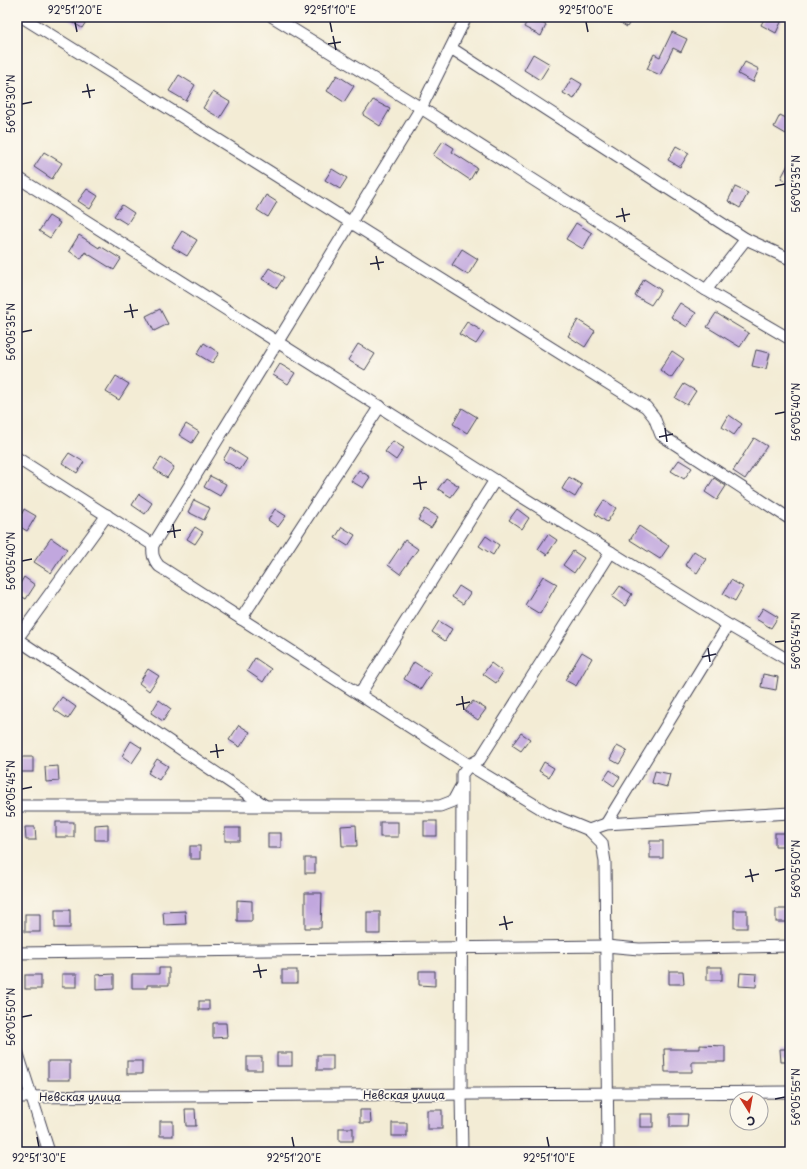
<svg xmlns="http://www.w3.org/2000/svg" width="807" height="1169" viewBox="0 0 807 1169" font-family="'Playpen Sans',sans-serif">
	<rect width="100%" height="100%" fill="#fbf7ec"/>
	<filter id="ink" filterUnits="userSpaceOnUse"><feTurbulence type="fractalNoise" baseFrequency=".025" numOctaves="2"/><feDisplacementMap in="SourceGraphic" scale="8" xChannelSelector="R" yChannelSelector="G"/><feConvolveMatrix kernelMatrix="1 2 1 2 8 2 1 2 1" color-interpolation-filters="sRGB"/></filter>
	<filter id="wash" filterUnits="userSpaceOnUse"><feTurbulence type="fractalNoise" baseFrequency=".012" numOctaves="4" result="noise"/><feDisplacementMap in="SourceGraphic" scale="16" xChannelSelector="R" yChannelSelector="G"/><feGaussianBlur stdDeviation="0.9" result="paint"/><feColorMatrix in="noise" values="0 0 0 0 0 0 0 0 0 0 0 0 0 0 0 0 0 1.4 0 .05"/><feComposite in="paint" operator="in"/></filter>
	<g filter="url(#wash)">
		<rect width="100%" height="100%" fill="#f3ecd5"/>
		<g id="blocks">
			<g fill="#c1a7de">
				<polygon points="64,17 89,17 82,28"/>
				<polygon points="529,17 546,25 541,36 524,27"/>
				<polygon points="611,17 633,17 627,27"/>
				<polygon points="765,17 777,17 782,20 776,33 761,25"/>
				<polygon points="672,32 687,39 681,52 673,48 660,75 647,69 654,54 660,57"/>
				<polygon points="533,54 550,64 540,80 524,70"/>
				<polygon points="745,62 759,69 753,82 738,74"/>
				<polygon points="179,75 195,85 186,101 169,91"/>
				<polygon points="337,75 354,86 344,102 327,91"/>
				<polygon points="572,78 582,84 574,99 563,93"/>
				<polygon points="213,92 230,102 220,118 203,108"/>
				<polygon points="373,100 390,109 380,126 363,115"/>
				<polygon points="780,115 790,120 790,127 786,134 774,127"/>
				<polygon points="443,141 454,148 452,152 477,168 470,180 433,155"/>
				<polygon points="676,146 689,153 680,167 668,160"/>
				<polygon points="44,152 62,163 52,179 34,167"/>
				<polygon points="790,161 790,183 781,178"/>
				<polygon points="332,169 347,178 340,189 325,180"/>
				<polygon points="735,187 748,193 740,208 728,201"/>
				<polygon points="87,189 98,196 90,209 78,201"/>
				<polygon points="266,195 277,202 268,217 257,210"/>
				<polygon points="122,205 134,213 127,224 114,216"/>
				<polygon points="49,216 60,223 50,238 39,231"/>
				<polygon points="576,223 592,233 583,249 566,239"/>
				<polygon points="182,231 197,240 187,256 172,247"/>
				<polygon points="79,235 99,248 100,246 121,259 114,270 85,252 81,259 69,251"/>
				<polygon points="462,249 478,259 468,275 452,265"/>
				<polygon points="269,268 284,277 277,288 262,279"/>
				<polygon points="644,279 661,290 651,305 635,296"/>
				<polygon points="680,303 696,313 687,327 671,317"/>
				<polygon points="160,309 168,324 154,331 146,316"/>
				<polygon points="716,313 749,333 740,347 707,327"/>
				<polygon points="578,320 595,331 585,347 568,336"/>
				<polygon points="467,322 484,332 476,344 459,334"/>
				<polygon points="204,343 219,353 212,363 197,354"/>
				<polygon points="358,344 375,354 365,370 348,360"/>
				<polygon points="756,350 770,353 766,369 752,366"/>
				<polygon points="672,351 684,359 671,378 660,370"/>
				<polygon points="280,364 295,373 288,384 273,375"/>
				<polygon points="116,376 129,384 119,400 106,392"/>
				<polygon points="684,384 696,391 687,405 675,398"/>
				<polygon points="462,408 477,417 467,433 453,424"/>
				<polygon points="729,415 742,424 734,435 722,427"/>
				<polygon points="186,424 199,432 192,443 179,435"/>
				<polygon points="754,438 767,446 745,479 733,471"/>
				<polygon points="393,441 404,448 396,460 385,452"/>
				<polygon points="230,448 247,459 240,470 223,460"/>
				<polygon points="69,453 84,462 77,473 62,463"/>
				<polygon points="161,458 174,467 167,478 154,469"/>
				<polygon points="679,460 692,468 684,479 671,471"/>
				<polygon points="359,470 370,477 363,488 351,481"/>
				<polygon points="210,476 226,484 220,496 204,487"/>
				<polygon points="569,477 582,485 575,497 562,489"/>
				<polygon points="446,478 459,486 451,497 438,489"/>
				<polygon points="714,478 726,486 717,500 705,492"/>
				<polygon points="139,494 152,503 145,514 132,505"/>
				<polygon points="194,500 210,508 204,520 188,512"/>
				<polygon points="604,500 616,508 607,522 595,514"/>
				<polygon points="24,509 36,516 27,531 17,525"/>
				<polygon points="275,509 286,516 278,527 268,520"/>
				<polygon points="425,509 438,517 431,528 418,520"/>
				<polygon points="517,509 529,518 522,529 509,520"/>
				<polygon points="639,526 669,546 660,559 630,540"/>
				<polygon points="195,527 203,532 195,544 187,539"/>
				<polygon points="342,527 355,535 348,546 335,538"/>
				<polygon points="548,534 557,540 547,555 538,549"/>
				<polygon points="486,536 499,545 493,555 479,546"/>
				<polygon points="51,538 67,549 51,573 34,562"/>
				<polygon points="405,540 418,549 400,574 388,565"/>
				<polygon points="573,551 584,558 574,573 563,565"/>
				<polygon points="694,551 706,559 697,573 685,565"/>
				<polygon points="543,576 557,584 540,614 525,605"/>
				<polygon points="24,577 35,585 26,599 17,594 17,589"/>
				<polygon points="731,580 743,587 735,601 723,594"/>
				<polygon points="459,586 470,593 463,604 452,597"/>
				<polygon points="620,586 632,594 625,606 612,597"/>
				<polygon points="763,608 778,617 771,628 756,619"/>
				<polygon points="439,621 452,629 445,641 432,632"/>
				<polygon points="582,652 592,658 576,686 565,680"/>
				<polygon points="255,658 271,669 263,682 247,671"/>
				<polygon points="414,662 431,673 421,689 404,679"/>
				<polygon points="491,663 503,672 496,683 483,674"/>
				<polygon points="148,669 159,676 149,691 139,683"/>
				<polygon points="763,674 778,677 776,690 761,687"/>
				<polygon points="62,697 76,707 68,719 53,709"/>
				<polygon points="159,700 171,709 163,721 151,713"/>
				<polygon points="473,701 486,709 478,720 465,711"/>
				<polygon points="239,725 250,732 240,747 229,740"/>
				<polygon points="521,733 530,739 521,751 512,745"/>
				<polygon points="131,741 142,748 132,763 122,756"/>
				<polygon points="617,746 627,751 619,764 610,759"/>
				<rect x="20" y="757" width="13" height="15"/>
				<polygon points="157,759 168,766 159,780 148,773"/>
				<polygon points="544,762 554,768 549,777 539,771"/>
				<polygon points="58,766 59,781 46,782 45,767"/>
				<polygon points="610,770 620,777 614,786 604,779"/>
				<polygon points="655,771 670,774 667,787 652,783"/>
				<rect x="424" y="821" width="13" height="15"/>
				<rect x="56" y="822" width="18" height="15"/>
				<rect x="380" y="822" width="18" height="15"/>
				<polygon points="108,824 108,840 95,840 95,825"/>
				<polygon points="356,825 357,846 342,846 341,826"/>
				<polygon points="25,827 35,827 36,840 26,840"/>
				<rect x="225" y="828" width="15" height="13"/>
				<rect x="268" y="833" width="13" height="15"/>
				<rect x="775" y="833" width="15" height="13"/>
				<rect x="650" y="841" width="13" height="17"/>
				<rect x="190" y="846" width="10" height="13"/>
				<rect x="305" y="858" width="10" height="15"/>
				<polygon points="305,893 322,893 321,928 305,928"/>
				<polygon points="237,900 252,901 252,921 237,921"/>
				<rect x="776" y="909" width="14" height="13"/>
				<rect x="55" y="910" width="15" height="18"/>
				<rect x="734" y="910" width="13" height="18"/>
				<polygon points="185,911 186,924 164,925 163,912"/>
				<rect x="367" y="912" width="13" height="22"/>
				<rect x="25" y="914" width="15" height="18"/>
				<rect x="707" y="967" width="15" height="13"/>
				<polygon points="159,968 169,968 169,985 147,985 147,988 132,988 132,974 159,974"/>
				<rect x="282" y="970" width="15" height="13"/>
				<polygon points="419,971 435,971 435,986 419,985"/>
				<polygon points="669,971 683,971 684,984 669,984"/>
				<polygon points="740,973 757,974 756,987 739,986"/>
				<rect x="62" y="974" width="15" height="13"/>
				<polygon points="114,974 114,989 96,990 96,975"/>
				<rect x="25" y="975" width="16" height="14"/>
				<rect x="199" y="1001" width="10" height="9"/>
				<polygon points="213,1023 226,1023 227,1037 213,1038"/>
				<polygon points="700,1045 725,1046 725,1062 692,1062 692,1072 665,1072 664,1049 700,1049"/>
				<polygon points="780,1049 790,1049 790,1062 781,1062"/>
				<rect x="277" y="1053" width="15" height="13"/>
				<rect x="317" y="1055" width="16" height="15"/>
				<rect x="247" y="1057" width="15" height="13"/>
				<rect x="48" y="1061" width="22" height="19"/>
				<rect x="127" y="1061" width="15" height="13"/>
				<polygon points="185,1109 195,1109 196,1126 186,1126"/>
				<polygon points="360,1110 370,1110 371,1123 360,1123"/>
				<rect x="427" y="1110" width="15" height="19"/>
				<rect x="640" y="1114" width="13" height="13"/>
				<polygon points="670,1114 688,1114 687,1127 670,1127"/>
				<rect x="160" y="1121" width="13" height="15"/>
				<rect x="392" y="1123" width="15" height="13"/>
				<rect x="339" y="1128" width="14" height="13"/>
			</g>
		</g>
	</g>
	<g filter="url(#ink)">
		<use href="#blocks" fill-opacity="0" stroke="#414052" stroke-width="1"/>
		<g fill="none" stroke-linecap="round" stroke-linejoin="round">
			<defs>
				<g id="street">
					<polyline points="22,17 646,407 654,417 661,435 790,519"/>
					<polyline points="273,17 421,108 706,290 790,339"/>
					<path d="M466,17L421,108L153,545C152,554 153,559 159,566L469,765L550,814L589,830L606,824L790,813"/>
					<polyline points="451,48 746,239 790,259"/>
					<polyline points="17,177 495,480 728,625 790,661"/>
					<polyline points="706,290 746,239"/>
					<polyline points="17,458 153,545"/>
					<polyline points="241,619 380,406"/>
					<polyline points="17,639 264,805"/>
					<polyline points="17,639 107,515"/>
					<polyline points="360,694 495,480"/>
					<polyline points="17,806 440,806 453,801 460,788"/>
					<polyline points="606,824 728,625"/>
					<polyline points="589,830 602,843 605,862 608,1152"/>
					<polyline points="17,953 606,946 639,949 790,946"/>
					<polyline points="17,1051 49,1152"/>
					<polyline points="17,1097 790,1092"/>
					<polyline points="462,1152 461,1094 462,774 469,765 480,759 611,552"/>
				</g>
			</defs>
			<use href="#street" stroke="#414052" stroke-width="13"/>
			<use href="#street" stroke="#fff" stroke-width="11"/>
		</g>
	</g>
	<path fill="none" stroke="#22223b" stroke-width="1.5" d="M75,22L77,32M330,22L332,32M586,22L588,32M333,36L336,50M328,44L341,42M87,84L90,98M82,92L95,90M22,104L32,102M775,186L785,184M622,208L625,222M616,217L630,214M376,256L379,270M370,264L384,262M130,304L133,318M124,312L138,310M22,332L32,330M775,414L785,412M665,428L667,442M659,437L673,434M419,476L421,490M413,484L427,482M173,524L175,538M167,532L181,530M22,561L32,559M775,642L785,641M708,648L710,662M702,657L716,654M462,696L464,710M456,705L470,702M216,744L218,758M210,752L224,750M22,789L32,787M750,869L753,882M775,871L785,869M745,877L759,874M504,916L507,930M499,925L513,922M258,964L261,978M253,972L267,970M22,1017L32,1015M775,1099L785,1097M37,1137L39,1147M292,1137L294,1147M547,1137L549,1147"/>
	<g text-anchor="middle" stroke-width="3.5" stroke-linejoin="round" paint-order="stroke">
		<g font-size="11" fill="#22223b" stroke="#fbf7ec">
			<text x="404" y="1099">Невская улица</text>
			<text x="80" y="1101">Невская улица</text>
		</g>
	</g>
	<rect width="807" height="1169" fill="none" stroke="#fbf7ec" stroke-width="44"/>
	<g transform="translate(749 1111) rotate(169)"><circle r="19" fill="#fbf7ec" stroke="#a4a2a5"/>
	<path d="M0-3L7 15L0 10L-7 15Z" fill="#c8321e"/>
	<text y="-6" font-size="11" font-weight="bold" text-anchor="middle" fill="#22223b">С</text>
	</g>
	<rect x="22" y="22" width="763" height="1125" fill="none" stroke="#22223b" stroke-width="1.5"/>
	<g font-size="10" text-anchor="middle" fill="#22223b">
		<text x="75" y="14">92°51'20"E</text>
		<text x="330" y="14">92°51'10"E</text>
		<text x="586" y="14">92°51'00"E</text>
		<text transform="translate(11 104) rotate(-90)" y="4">56°05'30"N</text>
		<text transform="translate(796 184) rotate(-90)" y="4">56°05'35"N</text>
		<text transform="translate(11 332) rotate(-90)" y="4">56°05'35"N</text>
		<text transform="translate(796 412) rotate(-90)" y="4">56°05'40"N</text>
		<text transform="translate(11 561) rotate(-90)" y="4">56°05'40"N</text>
		<text transform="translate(796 641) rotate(-90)" y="4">56°05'45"N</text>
		<text transform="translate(11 789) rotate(-90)" y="4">56°05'45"N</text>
		<text transform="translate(796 869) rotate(-90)" y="4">56°05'50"N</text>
		<text transform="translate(11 1017) rotate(-90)" y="4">56°05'50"N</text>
		<text transform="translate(796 1097) rotate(-90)" y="4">56°05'55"N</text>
		<text x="39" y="1162">92°51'30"E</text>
		<text x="294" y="1162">92°51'20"E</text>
		<text x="549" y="1162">92°51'10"E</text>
	</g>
</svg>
